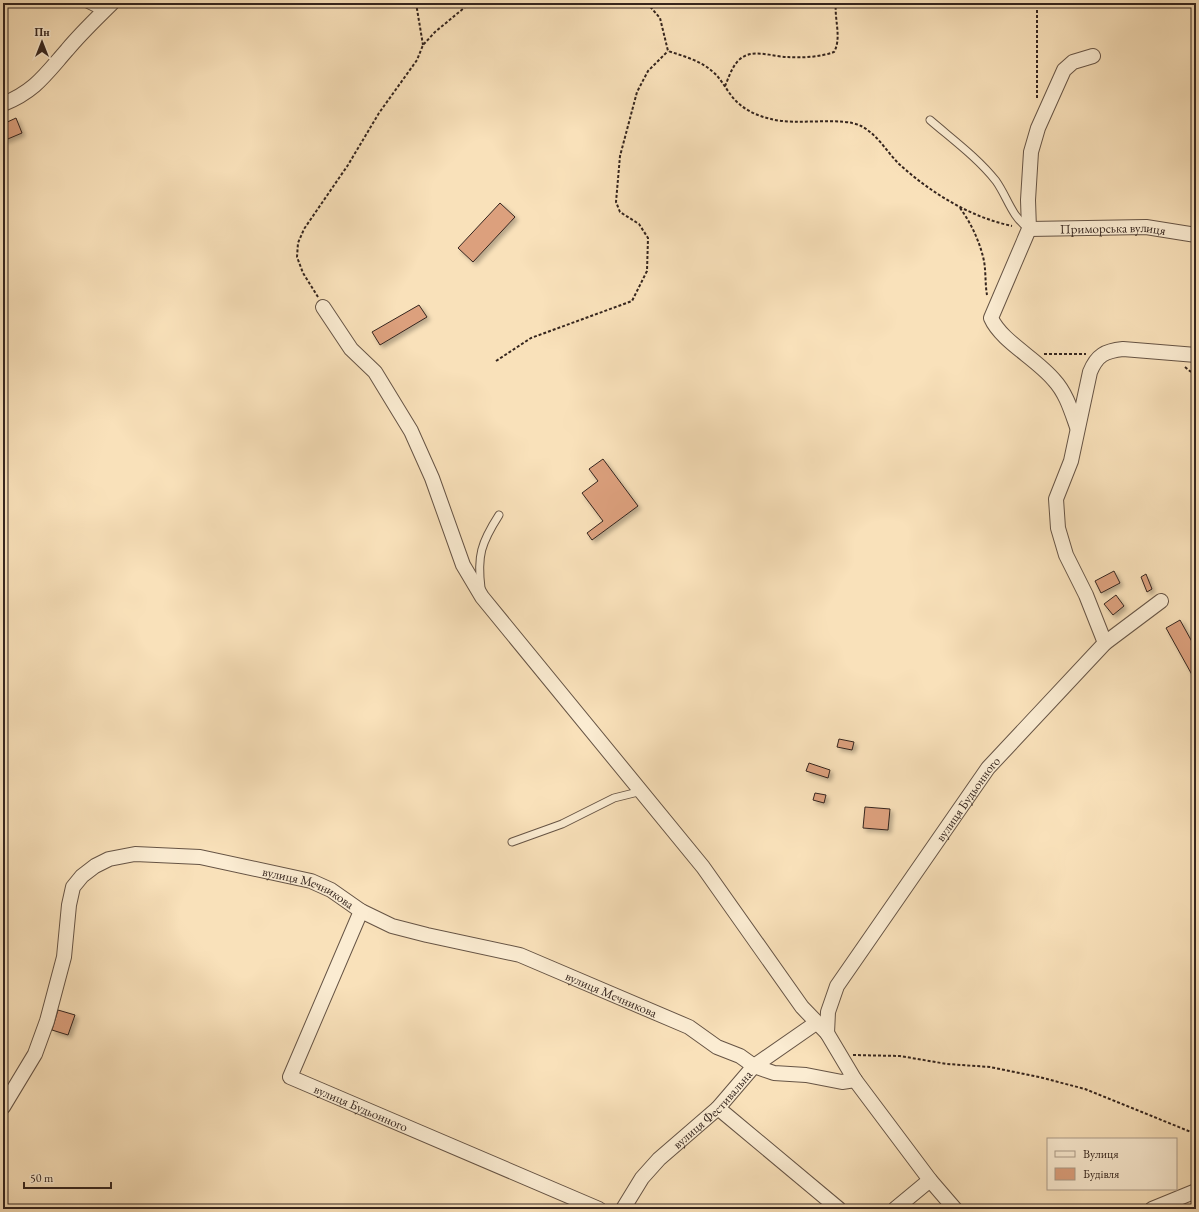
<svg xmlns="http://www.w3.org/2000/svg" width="1199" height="1212" viewBox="0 0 1199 1212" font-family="'EB Garamond',serif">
	<defs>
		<filter id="shadow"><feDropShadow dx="3" dy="3" stdDeviation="2" flood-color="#0004"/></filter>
	</defs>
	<rect width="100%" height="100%" fill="#f9e1ba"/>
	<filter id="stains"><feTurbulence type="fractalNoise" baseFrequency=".005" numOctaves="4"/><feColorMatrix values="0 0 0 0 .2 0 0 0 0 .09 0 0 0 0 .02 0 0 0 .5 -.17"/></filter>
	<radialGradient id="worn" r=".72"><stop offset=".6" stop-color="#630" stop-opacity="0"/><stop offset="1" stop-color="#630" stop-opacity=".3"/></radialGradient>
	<g fill="#dca07d" stroke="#35251e" filter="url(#shadow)">
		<polygon points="16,118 22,133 3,141 3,124"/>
		<polygon points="500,203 515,217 473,262 458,248"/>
		<polygon points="419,305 427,317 380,345 372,332"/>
		<polygon points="603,459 638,506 592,540 587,533 603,521 582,493 598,481 589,469"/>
		<polygon points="1114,571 1120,583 1101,593 1095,581"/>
		<polygon points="1146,574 1152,589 1147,592 1141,577"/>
		<polygon points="1116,595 1124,606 1113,615 1104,604"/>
		<polygon points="1180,620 1196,649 1196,682 1166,628"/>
		<polygon points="839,739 854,742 852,750 837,747"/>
		<polygon points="809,763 830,770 828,778 806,771"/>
		<polygon points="815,793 826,795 824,803 813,800"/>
		<polygon points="865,807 890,809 888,830 863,828"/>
		<polygon points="58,1010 75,1015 68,1035 52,1030"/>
	</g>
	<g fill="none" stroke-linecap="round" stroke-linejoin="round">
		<defs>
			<g id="lane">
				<polyline points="85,3 103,12"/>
				<path d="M930,120C952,139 978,158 996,181C1008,198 1011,216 1029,229"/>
				<path d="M481,588C477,556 481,543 499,515"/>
				<polyline points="512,842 562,824 614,798 642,791"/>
			</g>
			<g id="street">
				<path d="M3,104C35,91 45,75 67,50C81,33 97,18 112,3"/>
				<path id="s1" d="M1029,229L1146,227L1196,235"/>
				<polyline points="323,307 351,349 375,372 411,431 432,478 463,565 482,597 703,867 802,1007 827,1033 855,1080 930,1180 955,1209"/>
				<path d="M1077,427C1071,410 1066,393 1054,380C1037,359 1001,341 991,318L1029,229L1028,200L1031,152L1038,128L1064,70L1073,62L1093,56"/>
				<path d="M1105,643L1086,595L1066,555L1058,528L1056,499L1071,461L1090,372C1097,355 1105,351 1123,349L1196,355"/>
				<path id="s2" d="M361,911L290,1077L599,1209"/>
				<path id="s3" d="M827,1033L828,1012L837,986L988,768L1105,643L1161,601"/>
				<path id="s4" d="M3,1107L35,1054L47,1021L64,957L69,905L73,887L82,876L95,866L109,859L135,854L200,857L311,881L331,890L361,911L392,926L427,935L520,955L689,1027L717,1047L740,1056L754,1066L774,1073L806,1075L842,1082L855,1080"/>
				<polyline points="718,1108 839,1209"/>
				<path id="s5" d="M623,1209L642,1178L659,1159L718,1108L754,1066L816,1023"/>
				<polyline points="895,1209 930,1180"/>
				<polyline points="1152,1209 1196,1191"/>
			</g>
		</defs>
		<use href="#lane" stroke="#665445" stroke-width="9"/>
		<use href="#street" stroke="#665445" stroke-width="16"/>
		<g stroke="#35251e" stroke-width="2" stroke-dasharray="3 2" stroke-linecap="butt">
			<polyline points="416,3 423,45"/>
			<path d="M647,3L660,18L668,51C683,56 699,60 712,71C722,79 727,92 736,101C746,111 758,116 771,119C796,126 842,116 861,126C877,134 887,152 899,164C931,193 970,217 1012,226"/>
			<path d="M725,86C729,77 732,66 740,59C753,48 773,57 788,57C802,58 821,57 834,52C842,38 834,19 836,3"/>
			<polyline points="1037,98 1037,3"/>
			<path d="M960,208C971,223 980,242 984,261C986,272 985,284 987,295"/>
			<polyline points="318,297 303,273 297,257 298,243 304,229 348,165 379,113 417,60 423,45 435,32 470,3"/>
			<polyline points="1044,354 1086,354"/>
			<polyline points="496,361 531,338 632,301 647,271 648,238 639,224 620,212 616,202 620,156 637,92 648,71 668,51"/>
			<polyline points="1185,367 1196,376"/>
			<polyline points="853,1055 900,1056 947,1064 990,1067 1039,1077 1085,1089 1196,1134"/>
		</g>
		<use href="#lane" stroke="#fbecd2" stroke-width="7"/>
		<use href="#street" stroke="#fbecd2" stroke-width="14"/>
	</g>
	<g text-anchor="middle" stroke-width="4" stroke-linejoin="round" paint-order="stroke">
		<g font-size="13" fill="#35251e" stroke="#fbecd2">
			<text dy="5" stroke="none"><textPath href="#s1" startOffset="84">Приморська вулиця</textPath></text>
			<text dy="5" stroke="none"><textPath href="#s3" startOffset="277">вулиця Будьонного</textPath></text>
			<text dy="5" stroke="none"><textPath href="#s4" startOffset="485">вулиця Мечникова</textPath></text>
			<text dy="5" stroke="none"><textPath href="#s4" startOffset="809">вулиця Мечникова</textPath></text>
			<text dy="5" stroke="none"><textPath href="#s2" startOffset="258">вулиця Будьонного</textPath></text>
			<text dy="5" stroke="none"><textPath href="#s5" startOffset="135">вулиця Фестивальна</textPath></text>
		</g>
	</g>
	<rect width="1199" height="1212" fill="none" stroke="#f9e1ba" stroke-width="16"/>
	<rect x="4" y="4" width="1191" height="1204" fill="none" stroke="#35251e" stroke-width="2"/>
	<rect x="8" y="8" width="1183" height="1196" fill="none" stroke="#35251e"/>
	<rect x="1047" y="1138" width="130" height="52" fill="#fbecd2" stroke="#ac9c8a"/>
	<rect x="1055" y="1151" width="20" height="6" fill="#fbecd2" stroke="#ac9c8a"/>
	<text x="1083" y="1158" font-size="12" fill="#35251e">Вулиця</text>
	<rect x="1055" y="1168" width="20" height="12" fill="#dca07d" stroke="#ac9c8a"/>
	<text x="1083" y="1178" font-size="12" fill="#35251e">Будівля</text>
	<g transform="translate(42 42)" stroke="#fbecd2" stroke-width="3" paint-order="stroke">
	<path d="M0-3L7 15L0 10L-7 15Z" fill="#35251e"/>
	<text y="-6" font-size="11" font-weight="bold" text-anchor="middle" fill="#35251e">Пн</text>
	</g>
	<path d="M24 1182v6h87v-6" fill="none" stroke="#35251e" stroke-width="2"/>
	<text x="30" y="1182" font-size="12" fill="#35251e" stroke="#fbecd2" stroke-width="3" paint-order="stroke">50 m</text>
	<rect width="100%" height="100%" filter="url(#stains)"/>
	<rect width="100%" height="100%" fill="url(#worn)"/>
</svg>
